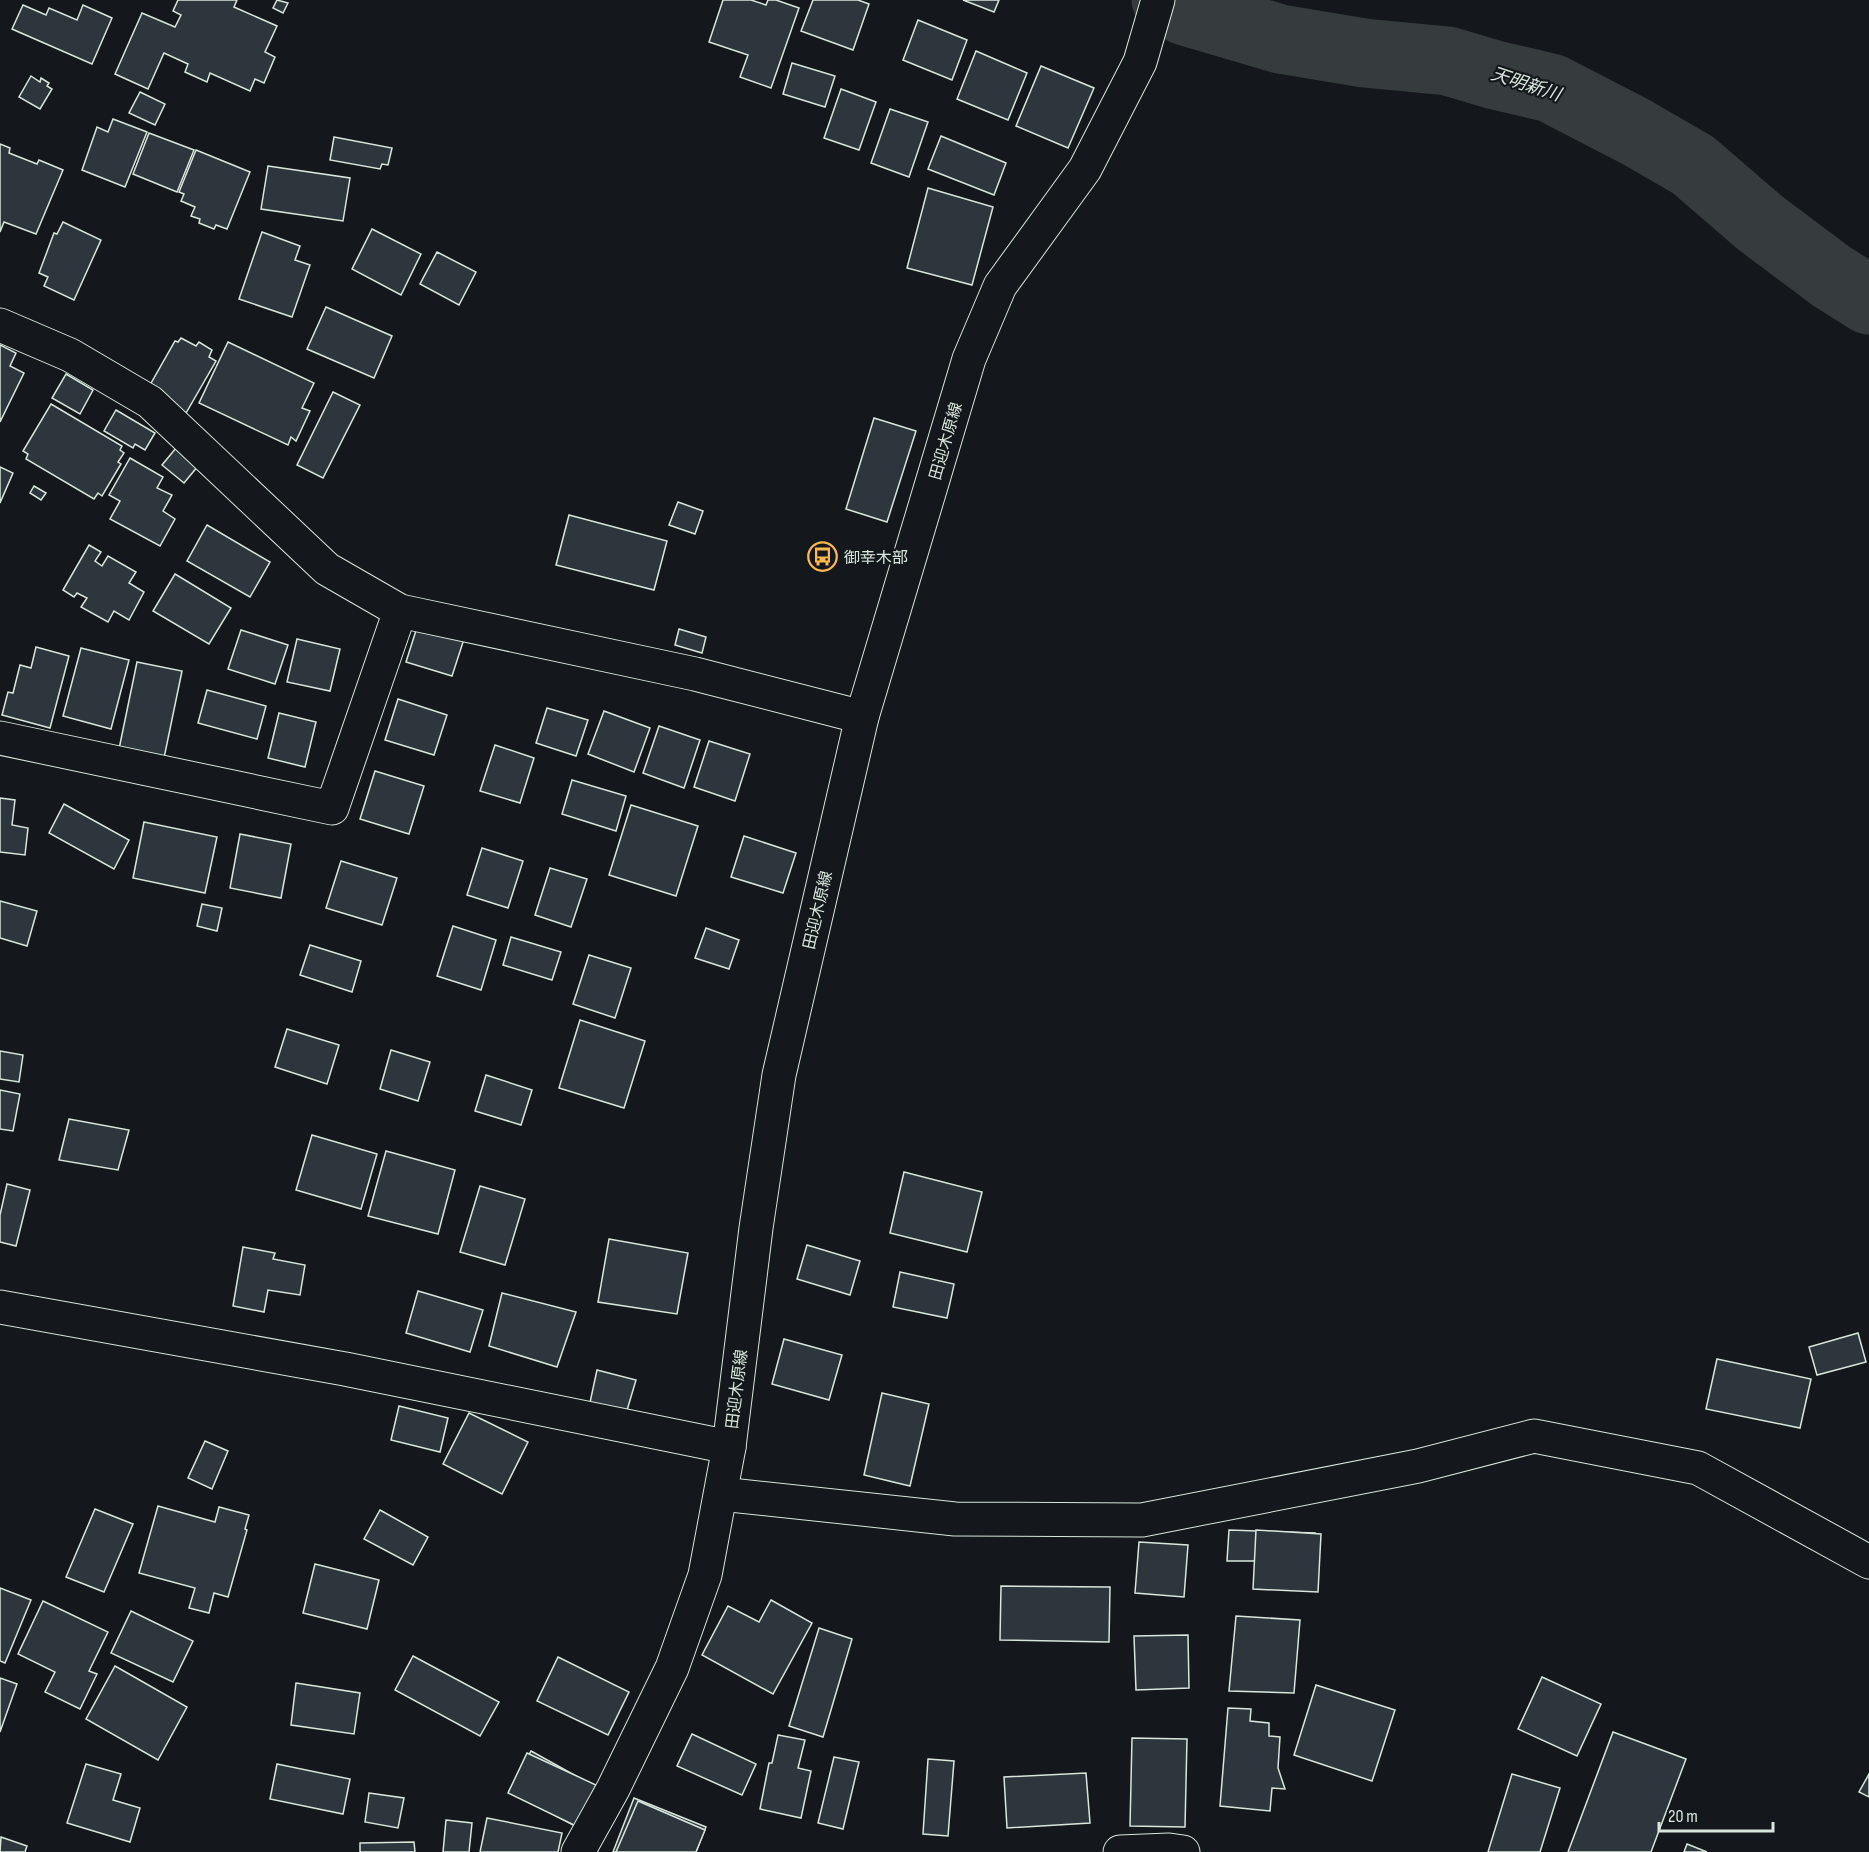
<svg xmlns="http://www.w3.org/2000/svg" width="1869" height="1852" viewBox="0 0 1869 1852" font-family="'Sofia Sans Condensed','Noto Sans JP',sans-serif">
	<rect width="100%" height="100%" fill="#14181c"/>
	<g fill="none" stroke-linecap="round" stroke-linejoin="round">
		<polyline stroke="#363b3e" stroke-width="69" points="1166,0 1185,11 1280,39 1364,53 1448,61 1495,75 1551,88 1636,132 1693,165 1759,222 1831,276 1869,300"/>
	</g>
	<g fill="#2c363c" stroke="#d8e6dc" stroke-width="1.5">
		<polygon points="178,0 237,0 234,7 277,26 265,52 275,57 264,83 255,79 250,91 210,73 207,82 185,72 188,64 164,53 148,89 115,74 142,13 175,27 181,15 173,11"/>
		<polygon points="277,0 288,3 283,13 273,8"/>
		<polygon points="723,0 751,0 766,5 768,0 776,0 799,8 771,88 740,77 748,55 709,42"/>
		<polygon points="813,0 858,0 869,4 853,50 801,31"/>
		<polygon points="963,0 999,0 994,12"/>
		<polygon points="23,5 46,15 49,8 77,20 83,5 112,18 92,64 12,29"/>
		<polygon points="918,20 967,40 952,80 903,60"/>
		<polygon points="976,51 1027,73 1008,120 957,99"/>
		<polygon points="792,63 835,76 825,107 783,94"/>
		<polygon points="1041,66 1094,88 1068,148 1016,126"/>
		<polygon points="31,76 40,82 41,78 49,83 47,86 52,89 40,109 19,97"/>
		<polygon points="841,89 876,102 859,150 824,138"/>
		<polygon points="140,92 165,104 155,125 129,113"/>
		<polygon points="890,109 928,122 909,177 871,163"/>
		<polygon points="113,119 147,132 125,187 82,170 97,127 108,132"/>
		<polygon points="149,133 194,150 177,192 133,174"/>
		<polygon points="941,136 1006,163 994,195 928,169"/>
		<polygon points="334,137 392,148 388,165 382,164 380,169 330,160"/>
		<polygon points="0,144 10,148 9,153 37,164 39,160 63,170 36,234 4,222 0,232"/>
		<polygon points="196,150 250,172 227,229 216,225 214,229 199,223 200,219 191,216 195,207 181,201 184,194 179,192"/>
		<polygon points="268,166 350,178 343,221 261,209"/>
		<polygon points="928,188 993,207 972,285 907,268"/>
		<polygon points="63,222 101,240 74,300 44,286 48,277 39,273 54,233 57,234"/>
		<polygon points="372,229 421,254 401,295 352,269"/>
		<polygon points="262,232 300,246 295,260 310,265 292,317 239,299"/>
		<polygon points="437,252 476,272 459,305 420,284"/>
		<polygon points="326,307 392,336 374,378 307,349"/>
		<polygon points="181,338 196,346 199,342 212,350 209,357 216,361 186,413 157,397 150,385 175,341 178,342"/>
		<polygon points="228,342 314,383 302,408 310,411 296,441 291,437 288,445 199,403"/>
		<polygon points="0,345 16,353 10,366 24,373 0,422"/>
		<polygon points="66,374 93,390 80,414 52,398"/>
		<polygon points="333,392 360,405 323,478 297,465"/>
		<polygon points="51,404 122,446 120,450 124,453 118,462 121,464 102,496 98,493 94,499 26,459 28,454 23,451"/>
		<polygon points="116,410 155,433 145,450 135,444 133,448 104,431"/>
		<polygon points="874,418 916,431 887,522 846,509"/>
		<polygon points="176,448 198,466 184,483 162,465"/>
		<polygon points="130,458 163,477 157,488 172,495 163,511 175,519 160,546 110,519 120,501 109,495"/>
		<polygon points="0,467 13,473 0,503"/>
		<polygon points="34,486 46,493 41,500 30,493"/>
		<polygon points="678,502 703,511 695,534 669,525"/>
		<polygon points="569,515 667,541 654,590 556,565"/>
		<polygon points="207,525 270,562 250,597 187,561"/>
		<polygon points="89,545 101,552 95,561 102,566 108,556 136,572 129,583 144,592 129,620 114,611 108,622 81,607 87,598 77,593 74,597 63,590"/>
		<polygon points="175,574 231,608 209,644 153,611"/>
		<polygon points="419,621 465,636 452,676 406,662"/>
		<polygon points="679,629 706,637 702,653 675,645"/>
		<polygon points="241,630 288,645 275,684 228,669"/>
		<polygon points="297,639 340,649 330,691 287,682"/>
		<polygon points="36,647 69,656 50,728 2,715 8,692 13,693 20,665 31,668"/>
		<polygon points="81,648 129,660 111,729 63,716"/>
		<polygon points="137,662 182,671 164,758 119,749"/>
		<polygon points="207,690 266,706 257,739 198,723"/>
		<polygon points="398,699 447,715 434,755 385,740"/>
		<polygon points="547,708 588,720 576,756 536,743"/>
		<polygon points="604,711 650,728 634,772 588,754"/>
		<polygon points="279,713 316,722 305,767 268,758"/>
		<polygon points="659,726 700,740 684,788 643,773"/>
		<polygon points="709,741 750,754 735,801 694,787"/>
		<polygon points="495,745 534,758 520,803 480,791"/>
		<polygon points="375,771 424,786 409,834 360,819"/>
		<polygon points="572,780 626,796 616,831 562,814"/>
		<polygon points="0,798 15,800 12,825 28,828 25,855 0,852"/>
		<polygon points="64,804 129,840 114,869 49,833"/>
		<polygon points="631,805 698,826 676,896 609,875"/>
		<polygon points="144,822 217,837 205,893 133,878"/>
		<polygon points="240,834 291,844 281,898 230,888"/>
		<polygon points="744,836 796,853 783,893 731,877"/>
		<polygon points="482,848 523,861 508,908 467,895"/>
		<polygon points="341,861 397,878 382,925 326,908"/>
		<polygon points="550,868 587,879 571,927 535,915"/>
		<polygon points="0,901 37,911 27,946 0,938"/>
		<polygon points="202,904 222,908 217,931 197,926"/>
		<polygon points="453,926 496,940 481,990 437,976"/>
		<polygon points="706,928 739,940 729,969 695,958"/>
		<polygon points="511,937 561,952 552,980 503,965"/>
		<polygon points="310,945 361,961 352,992 300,975"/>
		<polygon points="589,955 631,968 615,1018 573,1004"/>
		<polygon points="580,1020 645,1041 624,1108 559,1088"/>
		<polygon points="287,1029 339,1045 327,1084 275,1067"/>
		<polygon points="391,1050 430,1062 418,1101 380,1089"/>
		<polygon points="0,1051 23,1055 19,1082 0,1079"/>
		<polygon points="486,1075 532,1090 521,1125 475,1111"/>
		<polygon points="0,1090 20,1094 13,1131 0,1129"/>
		<polygon points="69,1119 129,1130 118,1170 59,1160"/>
		<polygon points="312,1135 377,1154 361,1209 296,1190"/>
		<polygon points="386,1151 455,1170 438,1234 368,1216"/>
		<polygon points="904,1172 982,1192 967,1252 890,1233"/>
		<polygon points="7,1184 30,1190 16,1246 0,1242 0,1215"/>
		<polygon points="480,1186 525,1199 505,1265 460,1252"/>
		<polygon points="609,1239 688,1253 677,1314 598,1302"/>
		<polygon points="807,1245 860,1261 850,1295 797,1279"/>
		<polygon points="243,1247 275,1253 273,1259 305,1265 300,1295 268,1290 264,1312 233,1306"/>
		<polygon points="900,1272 954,1284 947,1318 893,1307"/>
		<polygon points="418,1291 483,1310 470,1352 406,1333"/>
		<polygon points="502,1293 576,1312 557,1367 489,1346"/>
		<polygon points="1858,1333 1866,1362 1817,1375 1809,1347"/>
		<polygon points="784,1339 842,1355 829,1400 772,1384"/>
		<polygon points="1717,1359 1811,1379 1800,1428 1706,1409"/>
		<polygon points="597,1370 636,1380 625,1417 589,1407"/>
		<polygon points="882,1393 929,1404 910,1486 864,1475"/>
		<polygon points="399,1406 448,1418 440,1452 391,1440"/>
		<polygon points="469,1413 528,1442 502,1494 443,1464"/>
		<polygon points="205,1441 228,1451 212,1489 188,1478"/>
		<polygon points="158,1506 215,1522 219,1507 249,1515 245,1529 247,1530 228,1597 214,1593 209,1613 189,1608 195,1588 139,1573"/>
		<polygon points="95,1509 133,1524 104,1592 66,1577"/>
		<polygon points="380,1510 428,1537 413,1565 364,1539"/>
		<polygon points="1229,1530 1315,1533 1314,1590 1256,1588 1257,1561 1227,1561"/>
		<polygon points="1256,1530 1321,1534 1318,1592 1253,1589"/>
		<polygon points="1139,1542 1188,1545 1184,1597 1135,1593"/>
		<polygon points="315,1564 379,1580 367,1629 303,1613"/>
		<polygon points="1001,1586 1110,1587 1109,1642 1000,1640"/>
		<polygon points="0,1588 31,1600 5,1663 0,1661"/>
		<polygon points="771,1600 812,1623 773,1694 702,1655 728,1606 759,1622"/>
		<polygon points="43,1601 108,1632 89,1671 97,1674 80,1709 45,1692 55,1672 18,1654"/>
		<polygon points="131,1611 193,1641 173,1682 111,1653"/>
		<polygon points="1236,1616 1300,1620 1294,1693 1229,1691"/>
		<polygon points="819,1628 852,1639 823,1737 789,1726"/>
		<polygon points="1188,1635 1189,1688 1136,1690 1134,1636"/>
		<polygon points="413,1656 499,1702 480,1736 395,1690"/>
		<polygon points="558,1657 629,1692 608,1735 537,1701"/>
		<polygon points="115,1666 187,1707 158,1760 86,1719"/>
		<polygon points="1542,1677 1601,1704 1577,1756 1518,1729"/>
		<polygon points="0,1678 17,1684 0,1732"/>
		<polygon points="296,1683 360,1693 354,1734 291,1725"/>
		<polygon points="1316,1685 1395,1710 1372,1781 1294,1755"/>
		<polygon points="1228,1708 1251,1709 1250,1721 1269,1723 1269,1736 1280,1737 1278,1768 1285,1789 1272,1788 1270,1811 1220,1806"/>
		<polygon points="1613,1732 1686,1759 1651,1852 1568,1852"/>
		<polygon points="692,1734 756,1764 742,1795 677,1766"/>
		<polygon points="778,1735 805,1740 798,1768 811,1771 801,1818 760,1809 769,1763 772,1763"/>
		<polygon points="1132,1738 1187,1739 1185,1827 1130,1826"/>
		<polygon points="531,1751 596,1787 575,1826 509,1791"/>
		<polygon points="527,1753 596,1785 576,1826 508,1793"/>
		<polygon points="834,1757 859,1762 843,1829 818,1823"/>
		<polygon points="928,1759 954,1761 948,1836 923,1834"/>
		<polygon points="86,1764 121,1774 113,1800 140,1808 130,1842 67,1823"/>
		<polygon points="277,1764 350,1779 343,1814 270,1799"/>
		<polygon points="1086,1773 1090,1823 1007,1828 1004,1777"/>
		<polygon points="1512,1774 1560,1788 1540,1852 1488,1852"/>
		<polygon points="1869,1774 1869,1797 1859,1792"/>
		<polygon points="369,1793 404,1798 398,1828 365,1822"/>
		<polygon points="634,1798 706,1827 696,1852 613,1852"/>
		<polygon points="638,1801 705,1830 696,1852 616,1852"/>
		<polygon points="487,1818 562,1833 558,1852 480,1852"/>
		<polygon points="446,1820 472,1823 469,1852 443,1852"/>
		<polygon points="1,1837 27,1846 25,1852 0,1852"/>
		<polygon points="414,1842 415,1852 360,1852 360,1843"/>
		<polygon points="1687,1844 1707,1852 1684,1852"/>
	</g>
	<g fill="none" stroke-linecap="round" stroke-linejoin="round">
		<defs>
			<g id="street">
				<polyline points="0,325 70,355 150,402 327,569 400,611 695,674 862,717"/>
				<polyline points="0,738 332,808 400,611"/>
				<polyline points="0,1307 345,1369 729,1447"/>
				<polyline points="721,1494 955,1519 1142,1520 1418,1466 1534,1436 1698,1468 1869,1562"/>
				<polyline points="1120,1852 1169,1850 1183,1852"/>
			</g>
			<polyline id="secondary" points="578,1852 613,1789 672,1668 705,1575 729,1447 756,1228 779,1075 862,717 969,359 1000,286 1085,169 1140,62 1158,0"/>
		</defs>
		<use href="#street" stroke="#d8e6dc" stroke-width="35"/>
		<use href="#secondary" stroke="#d8e6dc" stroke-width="35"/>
		<use href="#street" stroke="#14181c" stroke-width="33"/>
		<use href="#secondary" stroke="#14181c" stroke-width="33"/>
	</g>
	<defs>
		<symbol id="bus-ring" viewBox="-11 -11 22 22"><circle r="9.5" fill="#14181c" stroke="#ffb74d" stroke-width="1.5"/><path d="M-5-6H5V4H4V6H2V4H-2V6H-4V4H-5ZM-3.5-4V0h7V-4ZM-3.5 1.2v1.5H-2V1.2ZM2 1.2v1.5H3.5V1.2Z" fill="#ffb74d"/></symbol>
	</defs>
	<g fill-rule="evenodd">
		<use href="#bus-ring" x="806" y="540" width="33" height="33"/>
	</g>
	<g text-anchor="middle" stroke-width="4.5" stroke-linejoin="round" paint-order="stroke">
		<g font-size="16" fill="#d8e6dc" stroke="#14181c">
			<text transform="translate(945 441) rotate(-74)" y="6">田迎木原線</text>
			<text transform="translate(817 910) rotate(-77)" y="6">田迎木原線</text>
			<text transform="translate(736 1389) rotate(-83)" y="6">田迎木原線</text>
		</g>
		<g font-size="16" fill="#d8e6dc" stroke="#14181c" text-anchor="start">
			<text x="844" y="563">御幸木部</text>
		</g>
		<g font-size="18" font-style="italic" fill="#d8e6dc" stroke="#14181c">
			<text transform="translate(1526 84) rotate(18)" y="6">天明新川</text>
		</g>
	</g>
	<path d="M1659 1822v9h114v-9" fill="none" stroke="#d8e6dc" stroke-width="3"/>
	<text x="1668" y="1822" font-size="18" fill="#d8e6dc" stroke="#14181c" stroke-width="4.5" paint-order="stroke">20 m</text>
</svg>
